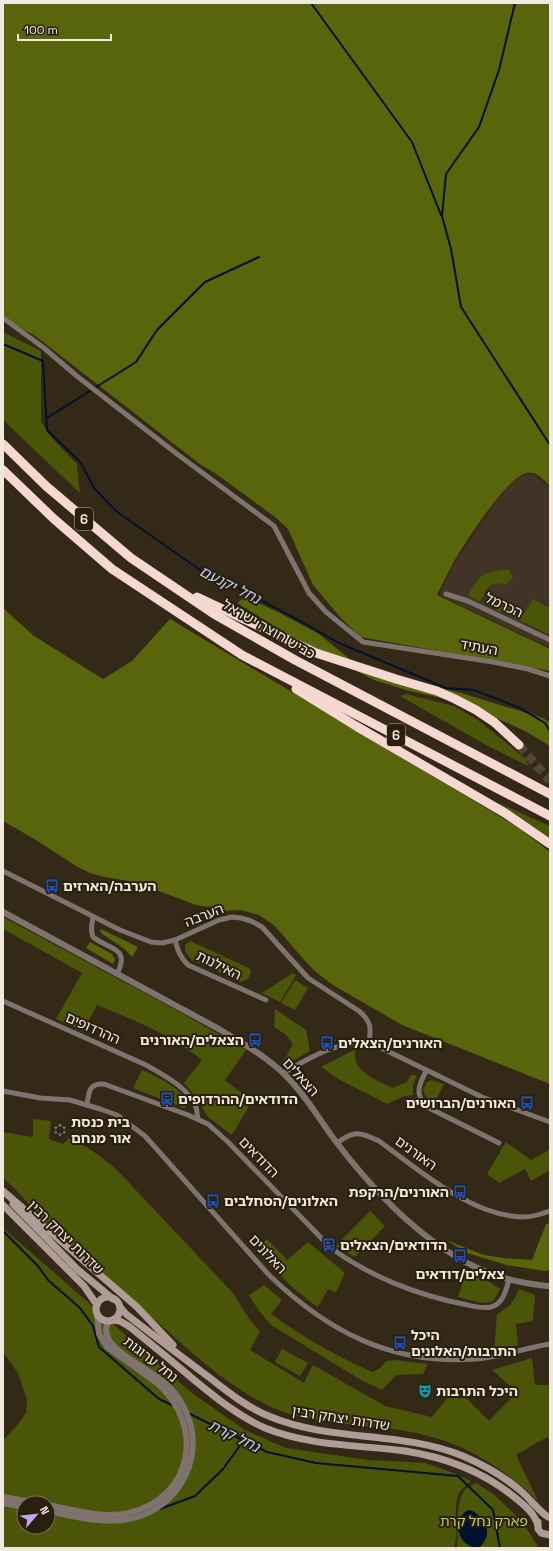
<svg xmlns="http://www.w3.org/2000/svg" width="553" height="1551" viewBox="0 0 553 1551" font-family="'Space Grotesk','Noto Sans Hebrew',sans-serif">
	<rect width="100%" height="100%" fill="#342916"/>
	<polygon fill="#413426" points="527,474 534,475 550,487 550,648 439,595 453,565 497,500 512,483 521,476"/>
	<g fill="#4a5507" fill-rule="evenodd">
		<polygon points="3,332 41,351 41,421 50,436 77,464 80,493 3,420"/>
		<path d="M508,569L513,577L505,585C489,579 487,590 479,602L468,595C483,571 481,574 508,569Z"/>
		<polygon points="499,598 524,614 533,599 545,606 550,607 550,635 493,608"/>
		<polygon points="406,694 454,706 478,720 526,759 528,766 486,745 400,696"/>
		<polygon points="496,802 550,826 550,839"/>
		<path d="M3,917L178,1011L246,1050L225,1080L252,1101L232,1135L208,1117L196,1097L184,1083L202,1060C171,1035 134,1020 97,1005L83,1031L56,1019L82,973L3,929Z"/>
		<path d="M190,941L249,968L251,971C250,978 248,980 241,982L192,960C187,955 185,951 185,945Z"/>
		<polygon points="293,973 296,975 280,1002 262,993"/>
		<polygon points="295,980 308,988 295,1010 281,1003"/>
		<polygon points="275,1009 306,1030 310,1051 291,1062 284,1061 293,1044 285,1034 274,1027"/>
		<path d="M356,1049C350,1072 376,1079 392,1088L407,1082L411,1075H417L413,1085V1095L404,1096L387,1104L340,1080L321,1067Z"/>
		<path d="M142,1070C153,1075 189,1091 187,1106L184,1108L133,1088Z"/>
		<polygon points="431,1080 444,1084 434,1104 428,1101 423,1090 427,1082"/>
		<path d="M33,1119L51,1121L49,1139L63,1144L69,1138C89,1147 99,1155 116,1169L232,1292C241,1305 248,1320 260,1331L250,1350L304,1383L313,1365L385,1406L432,1417L451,1393L460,1399L464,1396L489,1421L517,1392L492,1370L532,1358L535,1385H550V1441L547,1437L516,1455L538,1501C502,1467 465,1443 416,1433C366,1422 314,1428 267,1405C222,1383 185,1346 147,1313C115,1284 81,1257 50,1227C34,1211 21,1193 3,1178V1132L33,1137Z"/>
		<polygon points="506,1142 531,1160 550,1150 550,1170 531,1181 525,1169 499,1183 487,1174"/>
		<polygon points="370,1211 385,1226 355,1257 336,1246"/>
		<path d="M3,1228L192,1393L245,1430L286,1448L368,1460L426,1463L456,1474L471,1481C467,1485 460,1490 458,1495C453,1512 459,1531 454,1548H3V1440L15,1428L26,1413L27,1400L18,1373L3,1352ZM24,1503H48V1527H24Z"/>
		<path d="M267,1239L287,1260L308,1242L345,1273L336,1292L328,1289L318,1307C294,1291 275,1271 256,1249Z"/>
		<polygon points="466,1273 488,1281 500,1289 493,1302 481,1303 458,1297"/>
		<path d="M264,1285L282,1300L271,1314C303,1337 337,1357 373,1372L380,1368L386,1361L394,1360L428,1364L423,1374L396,1375L382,1390L361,1380L271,1325L259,1311L249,1295Z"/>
		<path d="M519,1289L535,1295L533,1321L516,1324L518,1345L494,1352L497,1314C511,1306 513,1303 519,1289Z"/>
		<polygon points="282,1349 308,1363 300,1376 275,1362"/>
		<path d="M476,1483L493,1494L521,1520L539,1548H457C459,1530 454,1504 465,1489C468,1486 473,1485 476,1483Z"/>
	</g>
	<g fill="#58650b">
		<path d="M3,3H550V486C544,480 536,471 527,473C507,476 463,546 452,565C447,575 442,585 437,595L550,649V671L360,637L340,617L313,585L288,529L275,517L215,473L201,465L34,335L3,319Z"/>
		<polygon points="245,597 278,612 319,634 352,661 372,671 461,693 543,718 550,723 550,746 525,731 494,717 449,700 406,690 374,680 295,639 237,603"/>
		<polygon points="3,608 34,636 103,679 132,661 170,619 516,826 550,852 550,1084 402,1025 333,985 316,972 306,962 275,926 259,915 241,910 221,911 215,908 196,905 135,882 104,877 90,873 76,866 36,840 3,821"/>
		<path d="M101,929L138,947L132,957C124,946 111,941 100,932Z"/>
		<polygon points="90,942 112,954 115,960 113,964 86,948"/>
		<polygon points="550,1223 550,1270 545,1271 507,1265 467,1253 446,1240 484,1255 504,1258 532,1260 546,1224"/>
	</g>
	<path fill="#011230" d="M469,1510C477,1512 487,1521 487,1531C488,1537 483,1544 479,1548C457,1548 450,1517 469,1510Z"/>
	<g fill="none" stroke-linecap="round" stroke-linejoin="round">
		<g stroke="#011230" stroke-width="2">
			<polyline points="311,3 412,142 441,215"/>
			<polyline points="515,3 499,70 479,127 446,174 442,216 451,249 461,307 550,445"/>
			<polyline points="3,344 43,361 47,430 81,463 94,488 116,511 203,572 236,587 300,621 339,643 446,688 474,690 520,708 545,723 550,731"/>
			<polyline points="47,418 136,362 157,330 205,282 259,257"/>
			<polyline points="3,1231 38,1266 48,1280 80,1308 93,1326 99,1347 159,1399 174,1406"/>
			<polyline points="188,1413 267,1452 316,1463 458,1476 493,1510 500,1548"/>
			<polyline points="160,1509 195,1496 223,1469 244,1440"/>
		</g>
		<polyline stroke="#504634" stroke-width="9" stroke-dasharray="9 4.5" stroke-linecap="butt" points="519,745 550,781"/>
		<g stroke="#7f7370" stroke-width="5">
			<polyline points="3,318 44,348 78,377 177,454 274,526 309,593 326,612 363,642 493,662 528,669 550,676"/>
			<polyline points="446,594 468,601 550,640"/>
			<path d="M3,871L120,930L151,942L162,943L175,940L219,920L232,917L241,918L251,921L262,927L308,978L359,1011C372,1022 371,1028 369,1044"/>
			<path d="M93,917C92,924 90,930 93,937C109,950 131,947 117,974"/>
			<path d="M175,940C178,951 180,957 188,965L266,1000"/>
			<path d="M3,1001L146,1065C163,1075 188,1087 196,1107C197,1110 197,1115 198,1119"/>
			<path d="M426,1071C419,1085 414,1094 427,1107L499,1143"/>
			<path d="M283,1073C314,1056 342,1036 379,1047L482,1097L550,1122"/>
			<path d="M3,1091L40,1098L70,1100L100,1109L117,1115L145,1136L269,1275C328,1332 392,1365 476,1359C501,1357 525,1348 550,1344"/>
			<path d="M87,1105C89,1093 88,1083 104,1084L188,1115L208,1124L228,1142L331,1248C369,1276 417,1295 463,1304C472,1306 482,1309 491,1307C503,1304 506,1290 509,1280"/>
			<path d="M337,1143C354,1130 360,1132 379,1141C419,1170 471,1216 523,1217C532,1217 542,1214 550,1211"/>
		</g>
		<g stroke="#7f7370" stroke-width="6">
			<path d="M3,912L219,1029C242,1043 266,1056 286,1076C306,1095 320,1121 337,1143C383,1203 449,1271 526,1283C534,1284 542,1286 550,1286"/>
			<polyline points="3,1497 37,1503"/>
			<polyline points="3,1503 24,1507"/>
			<path d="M48,1505C74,1510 102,1519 129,1513C194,1497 205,1425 157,1383L107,1347L99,1334L97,1313"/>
			<path d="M48,1511C72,1516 98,1523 123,1520C169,1515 201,1471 191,1426C187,1412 179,1396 168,1386C153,1371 119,1356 109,1340C105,1333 105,1325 110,1320"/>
		</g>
		<g stroke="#af9c97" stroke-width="7">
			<polyline points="3,1191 137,1307 173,1345"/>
			<polyline points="13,1204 77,1269 113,1299"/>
			<polyline points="3,1205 84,1286 97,1305"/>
			<circle cx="108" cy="1309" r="12"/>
			<path d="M120,1307L126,1314C154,1336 182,1357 210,1378C229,1393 248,1408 271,1417C332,1442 402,1431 463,1456C484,1465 505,1477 522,1492C531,1500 538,1510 548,1517"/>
			<path d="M113,1320L120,1321L130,1327C151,1344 172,1361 193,1379C215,1397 238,1416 265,1428C309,1446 359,1445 405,1451C444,1457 483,1472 513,1496C523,1504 535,1513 538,1526"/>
			<polyline points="538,1522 538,1529 541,1533 550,1535"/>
		</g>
		<g stroke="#f5d8d1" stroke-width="9">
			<polyline points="3,444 46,486 131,558 214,614 295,660 550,794"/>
			<polyline points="3,470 54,519 112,569 242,655 550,816"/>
			<polyline points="197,597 316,653 396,679 437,691 455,699 476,710 494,722 519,745"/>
			<polyline points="296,689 356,726 505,813 550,844"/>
		</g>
	</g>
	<defs>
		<symbol id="bus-bare" viewBox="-9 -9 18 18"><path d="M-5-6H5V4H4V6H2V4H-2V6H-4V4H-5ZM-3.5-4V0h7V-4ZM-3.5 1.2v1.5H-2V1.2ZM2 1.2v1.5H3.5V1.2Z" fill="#1a4fb4" stroke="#2a1f0d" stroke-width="2.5" paint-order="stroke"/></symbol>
		<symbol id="synagogue-bare" viewBox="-9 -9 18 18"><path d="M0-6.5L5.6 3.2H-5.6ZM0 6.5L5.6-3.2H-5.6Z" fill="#6b7280" stroke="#2a1f0d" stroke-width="2.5" paint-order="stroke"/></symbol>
		<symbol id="theatre-bare" viewBox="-9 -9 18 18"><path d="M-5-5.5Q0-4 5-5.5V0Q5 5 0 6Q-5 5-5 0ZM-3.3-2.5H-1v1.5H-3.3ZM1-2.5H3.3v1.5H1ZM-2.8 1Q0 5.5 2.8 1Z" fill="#0f9aa8" stroke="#2a1f0d" stroke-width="2.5" paint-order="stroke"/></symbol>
	</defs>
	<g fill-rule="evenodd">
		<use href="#bus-bare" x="42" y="876" width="20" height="20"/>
		<use href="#bus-bare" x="245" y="1030" width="20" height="20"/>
		<use href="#bus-bare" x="317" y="1033" width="20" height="20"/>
		<use href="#bus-bare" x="157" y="1089" width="20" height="20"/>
		<use href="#bus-bare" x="517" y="1093" width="20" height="20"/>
		<use href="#synagogue-bare" x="50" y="1120" width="20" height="20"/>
		<use href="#bus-bare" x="450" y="1182" width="20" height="20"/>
		<use href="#bus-bare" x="203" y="1191" width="20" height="20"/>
		<use href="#bus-bare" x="319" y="1235" width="20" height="20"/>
		<use href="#bus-bare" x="450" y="1246" width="20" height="20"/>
		<use href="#bus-bare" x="390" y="1333" width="20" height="20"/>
		<use href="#theatre-bare" x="415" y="1381" width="20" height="20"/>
	</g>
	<g text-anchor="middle" stroke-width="4" stroke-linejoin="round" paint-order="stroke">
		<g fill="#2a1f0d" stroke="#b5ac9f" stroke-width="1">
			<rect x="75" y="508" width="18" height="22" rx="3"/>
			<rect x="387" y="724" width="18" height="22" rx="3"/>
		</g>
		<g font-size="13" font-weight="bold" fill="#f0e9dd">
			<text x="84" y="524">6</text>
			<text x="396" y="740">6</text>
		</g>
		<g font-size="14" fill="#f0e9dd" stroke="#2a1f0d">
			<text transform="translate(504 605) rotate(25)" y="5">הכרמל</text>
			<text transform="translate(269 629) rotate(30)" y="5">כביש חוצה ישראל</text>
			<text transform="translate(479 647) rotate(10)" y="5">העתיד</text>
			<text transform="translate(204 915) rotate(-21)" y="5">הערבה</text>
			<text transform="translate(219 965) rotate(26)" y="5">האילנות</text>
			<text transform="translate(93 1028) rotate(24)" y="5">ההרדופים</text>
			<text transform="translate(301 1077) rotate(48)" y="5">הצאלים</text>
			<text transform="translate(416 1153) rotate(36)" y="5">האורנים</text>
			<text transform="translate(259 1157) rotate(46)" y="5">הדודאים</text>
			<text transform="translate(66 1237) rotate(44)" y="5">שדרות יצחק רבין</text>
			<text transform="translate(268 1254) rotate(47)" y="5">האלונים</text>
			<text transform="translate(151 1359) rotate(38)" y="5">נחל ערוגות</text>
			<text transform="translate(341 1418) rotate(9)" y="5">שדרות יצחק רבין</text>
		</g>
		<g font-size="14" font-weight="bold" fill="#f0e9dd" stroke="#2a1f0d" text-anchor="start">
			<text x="63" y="891">הערבה/הארזים</text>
			<text x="244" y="1045" text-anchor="end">הצאלים/האורנים</text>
			<text x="338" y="1048">האורנים/הצאלים</text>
			<text x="178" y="1104">הדודאים/ההרדופים</text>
			<text x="516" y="1108" text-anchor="end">האורנים/הברושים</text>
			<text x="71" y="1127">בית כנסת<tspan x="71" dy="16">אור מנחם</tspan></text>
			<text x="449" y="1197" text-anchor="end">האורנים/הרקפת</text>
			<text x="224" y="1206">האלונים/הסחלבים</text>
			<text x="340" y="1250">הדודאים/הצאלים</text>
			<text x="460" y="1279" text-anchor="middle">צאלים/דודאים</text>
			<text x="411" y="1340">היכל<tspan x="411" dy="16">התרבות/האלונים</tspan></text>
			<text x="436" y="1396">היכל התרבות</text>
		</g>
		<g font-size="14" fill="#bbd062" stroke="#2a1f0d">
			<text x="484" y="1526">פארק נחל קרת</text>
		</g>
		<g font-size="15" font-style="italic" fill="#b9d1f4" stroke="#2a1f0d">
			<text transform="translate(230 585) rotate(27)" y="5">נחל יקנעם</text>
			<text transform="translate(234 1436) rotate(26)" y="5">נחל קרת</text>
		</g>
	</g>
	<rect width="553" height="1551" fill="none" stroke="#f0e9dd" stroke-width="8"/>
	<g transform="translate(36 1515) rotate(62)"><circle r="19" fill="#2a1f0d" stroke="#797060"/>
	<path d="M0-3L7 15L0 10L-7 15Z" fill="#c1a8f3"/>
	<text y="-6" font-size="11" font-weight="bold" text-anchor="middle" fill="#f0e9dd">N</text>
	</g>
	<path d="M18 34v6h93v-6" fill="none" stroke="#f0e9dd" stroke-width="2"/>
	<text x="24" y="34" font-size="12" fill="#f0e9dd" stroke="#2a1f0d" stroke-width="3" paint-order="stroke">100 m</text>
</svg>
